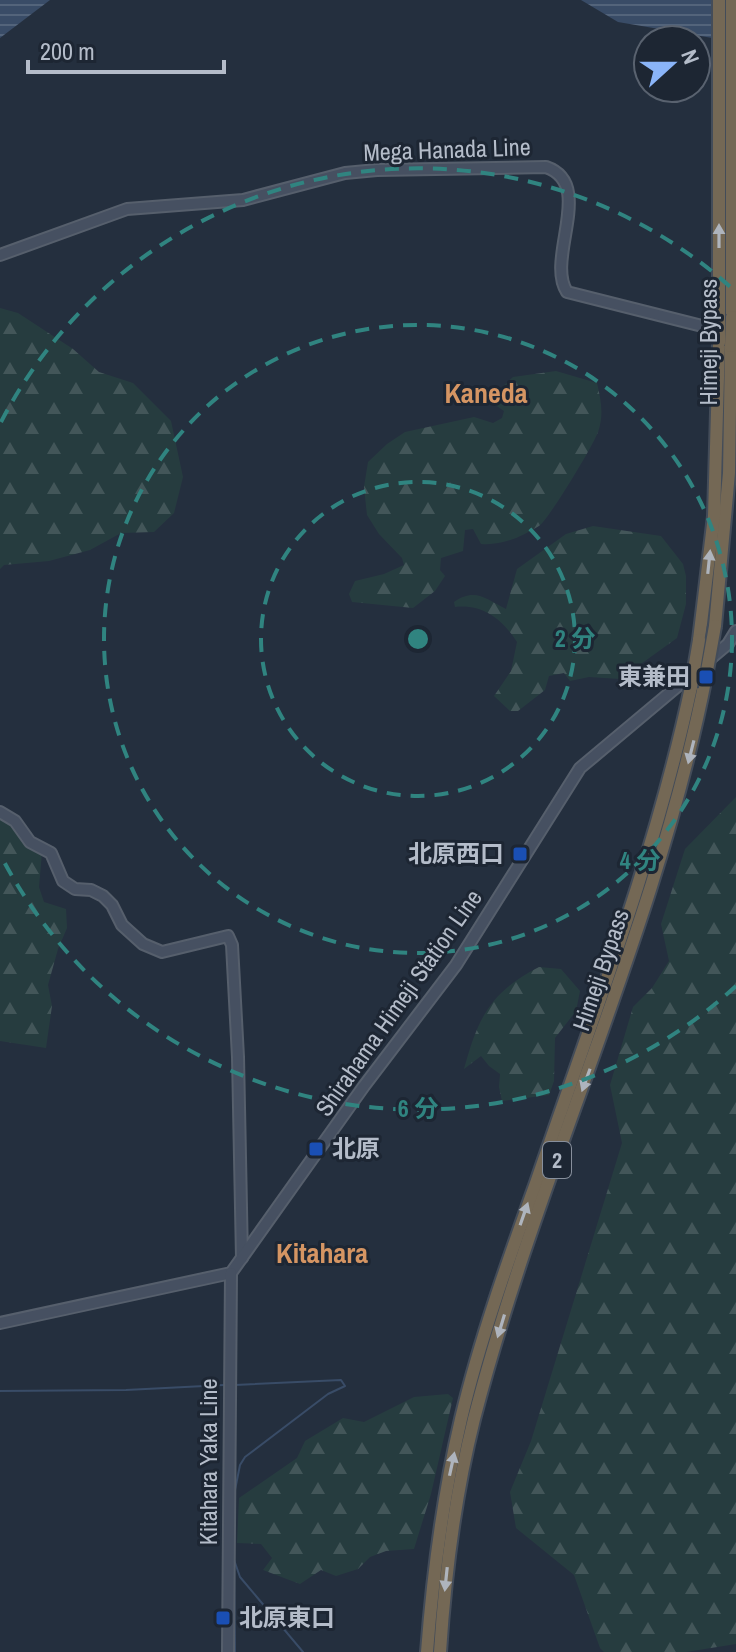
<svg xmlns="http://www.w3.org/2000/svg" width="736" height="1652" viewBox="0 0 736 1652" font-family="'Archivo Narrow','Noto Sans JP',sans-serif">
	<defs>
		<pattern id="forest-firs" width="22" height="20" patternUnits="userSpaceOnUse" patternTransform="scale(2)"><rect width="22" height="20" fill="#263c3f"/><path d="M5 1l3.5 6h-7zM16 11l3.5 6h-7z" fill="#435659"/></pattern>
		<pattern id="water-rules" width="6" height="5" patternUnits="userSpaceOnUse" patternTransform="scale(2)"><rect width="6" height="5" fill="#394c67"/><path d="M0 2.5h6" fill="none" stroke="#53647b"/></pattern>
	</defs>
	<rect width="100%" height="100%" fill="#242f3e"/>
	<g fill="url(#forest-firs)">
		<polygon points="0,308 18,313 73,349 99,372 133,383 171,421 183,477 174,513 154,532 121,533 90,550 49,561 4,565 0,569"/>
		<path d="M556,371L597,383C601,400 604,415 598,432C593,446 549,519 539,526C522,537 500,546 481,544L473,529L465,530L463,551L441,558L440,570L445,576L435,591L413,608L352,602L349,594L355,581L384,574L404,565L402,558L379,534L367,515L364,487L368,462L387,444L405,432L474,417L493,423L502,418L504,411L488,400L513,377Z"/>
		<path d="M593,526L661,536L683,564L686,576V604L677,638L620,679L589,677L570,681L564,673L549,676L545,690L518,711H510L494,696L511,671L517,642C502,619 483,604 455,607L454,602C475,587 486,599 506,609L517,569L566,534Z"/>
		<polygon points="736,797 736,1644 686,1652 604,1652 600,1648 574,1575 516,1528 510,1492 531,1441 622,1143 610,1085 633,1007 652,988 669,961 661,924 685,849"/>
		<polygon points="0,816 13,823 42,852 39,887 44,902 66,909 67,928 58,949 48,985 52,1006 46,1048 0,1041"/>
		<path d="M539,967L561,969L580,991L576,1011L555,1038L554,1081L549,1095L502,1101L499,1087L500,1074L489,1066L481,1056L464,1069C478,1018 490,992 539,967Z"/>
		<polygon points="448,1394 453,1398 431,1494 414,1549 386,1551 370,1557 358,1569 336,1576 321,1570 300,1584 263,1570 272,1558 261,1544 237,1543 239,1498 297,1458 305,1441 343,1418 364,1422 414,1397"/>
	</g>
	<g fill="url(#water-rules)">
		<polygon points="0,0 50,0 0,38"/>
		<polygon points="581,0 736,0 736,42 618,22"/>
	</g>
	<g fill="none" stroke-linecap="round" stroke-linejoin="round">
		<g stroke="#394c67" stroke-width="2">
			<polyline points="0,1391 126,1390 224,1385"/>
			<polyline points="234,1495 240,1465 245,1457 328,1394 345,1386 341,1380 235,1385"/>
			<polyline points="234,1539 234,1513"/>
			<polyline points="233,1557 240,1577 303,1652"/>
			<polyline points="234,1565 235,1652"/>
		</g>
		<defs>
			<g id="secondary">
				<path d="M0,255L127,209L243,200L345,173L377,170L546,167C596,184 545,259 567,292L726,332"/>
				<polyline points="0,812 15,821 30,842 51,853 63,881 75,889 91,890 103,896 112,905 122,925 143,944 162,952 228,936 232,945 238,1057 242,1258"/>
				<polyline points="0,1323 231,1273 364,1086 456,965 580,768 728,644 736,631"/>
				<polyline points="228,1652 231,1273"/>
			</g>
			<g id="highway">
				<polyline points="719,314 719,0"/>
				<polyline points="732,317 732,0"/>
				<polyline points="715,626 729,473 731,346"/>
				<polyline points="699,640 714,516 719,343"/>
				<path d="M427,1652C433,1574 443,1496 461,1419C480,1339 508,1261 536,1183C592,1019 655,857 691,687"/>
				<path d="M440,1652C445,1574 455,1495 474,1419C539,1167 656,932 706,676"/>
			</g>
		</defs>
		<use href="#secondary" stroke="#565f6c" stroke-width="14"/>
		<use href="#highway" stroke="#434c59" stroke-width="16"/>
		<use href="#secondary" stroke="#465061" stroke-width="10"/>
		<use href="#highway" stroke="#746855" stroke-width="12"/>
		<defs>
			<g id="highway-bridge">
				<polyline points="719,314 719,343"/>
				<polyline points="731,346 732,317"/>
				<polyline points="706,676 715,626"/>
				<polyline points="691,687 699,640"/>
			</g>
		</defs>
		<use href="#highway-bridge" stroke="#434c59" stroke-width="16" stroke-linecap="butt"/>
		<use href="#highway-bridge" stroke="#746855" stroke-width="12"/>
	</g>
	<defs><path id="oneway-solid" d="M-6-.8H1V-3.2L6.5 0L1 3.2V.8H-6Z" transform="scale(2)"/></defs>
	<g fill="#aeb4bd">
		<use href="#oneway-solid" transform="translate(719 236) rotate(-90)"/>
		<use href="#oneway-solid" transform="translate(709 562) rotate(-84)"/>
		<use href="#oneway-solid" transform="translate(691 752) rotate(104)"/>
		<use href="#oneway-solid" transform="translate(586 1080) rotate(110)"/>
		<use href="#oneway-solid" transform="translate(524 1214) rotate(-71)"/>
		<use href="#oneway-solid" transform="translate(501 1326) rotate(107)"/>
		<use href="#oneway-solid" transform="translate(452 1464) rotate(-78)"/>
		<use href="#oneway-solid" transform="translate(446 1579) rotate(96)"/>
	</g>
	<g fill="none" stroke="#308480" stroke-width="4" stroke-dasharray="14 10">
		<circle cx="418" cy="639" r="157"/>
		<circle cx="418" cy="639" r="314"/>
		<path d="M736 986A470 470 0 0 1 1 856M1 422A470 470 0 0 1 736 292"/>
	</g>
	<g fill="#1a4fb4" stroke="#1d2633" stroke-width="3">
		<rect x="698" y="669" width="16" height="16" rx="4"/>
		<rect x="512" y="846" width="16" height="16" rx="4"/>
		<rect x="308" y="1141" width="16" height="16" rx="4"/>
		<rect x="215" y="1610" width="16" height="16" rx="4"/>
	</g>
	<g text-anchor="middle" stroke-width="6" stroke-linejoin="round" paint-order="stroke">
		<rect fill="#1d2633" stroke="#878f9c" stroke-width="2" x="543" y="1142" width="28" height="36" rx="6"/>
		<g font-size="22" font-weight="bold" fill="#b4bcc9">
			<text x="557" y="1168">2</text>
		</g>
		<g font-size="24" fill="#b4bcc9" stroke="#1d2633">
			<text transform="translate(447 150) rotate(-2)" y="8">Mega Hanada Line</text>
			<text transform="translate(709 342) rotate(-90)" y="8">Himeji Bypass</text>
			<text transform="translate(601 970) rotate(-71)" y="8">Himeji Bypass</text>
			<text transform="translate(399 1003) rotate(-55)" y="8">Shirahama Himeji Station Line</text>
			<text transform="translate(209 1462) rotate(-90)" y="8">Kitahara Yaka Line</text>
		</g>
		<g font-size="24" font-weight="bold" fill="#b4bcc9" stroke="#1d2633" text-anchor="end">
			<text x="690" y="685">東兼田</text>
			<text x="504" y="862">北原西口</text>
			<text x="332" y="1157" text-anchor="start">北原</text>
			<text x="239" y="1626" text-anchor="start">北原東口</text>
		</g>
		<g font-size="28" font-weight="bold" fill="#d59563" stroke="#1d2633">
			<text x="486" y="403">Kaneda</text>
			<text x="322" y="1263">Kitahara</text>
		</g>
	</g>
	<circle cx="418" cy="639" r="12" fill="#308480" stroke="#1d2633" stroke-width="4"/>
	<g font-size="24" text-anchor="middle" font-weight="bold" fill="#308480" stroke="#1d2633" stroke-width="6" stroke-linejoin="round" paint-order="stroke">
		<text x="575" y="647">2 分</text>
		<text x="640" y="869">4 分</text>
		<text x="418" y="1117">6 分</text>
	</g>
	<g transform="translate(672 64) rotate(69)"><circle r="38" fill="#1d2633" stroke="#59626f" stroke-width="2"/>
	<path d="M0-6L14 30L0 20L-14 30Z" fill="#8ab4f8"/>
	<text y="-12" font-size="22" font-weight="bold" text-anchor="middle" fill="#b4bcc9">N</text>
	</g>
	<path d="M28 60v12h196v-12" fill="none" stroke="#b4bcc9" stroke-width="4"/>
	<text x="40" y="60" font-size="24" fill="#b4bcc9" stroke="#1d2633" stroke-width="6" paint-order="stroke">200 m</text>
</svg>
